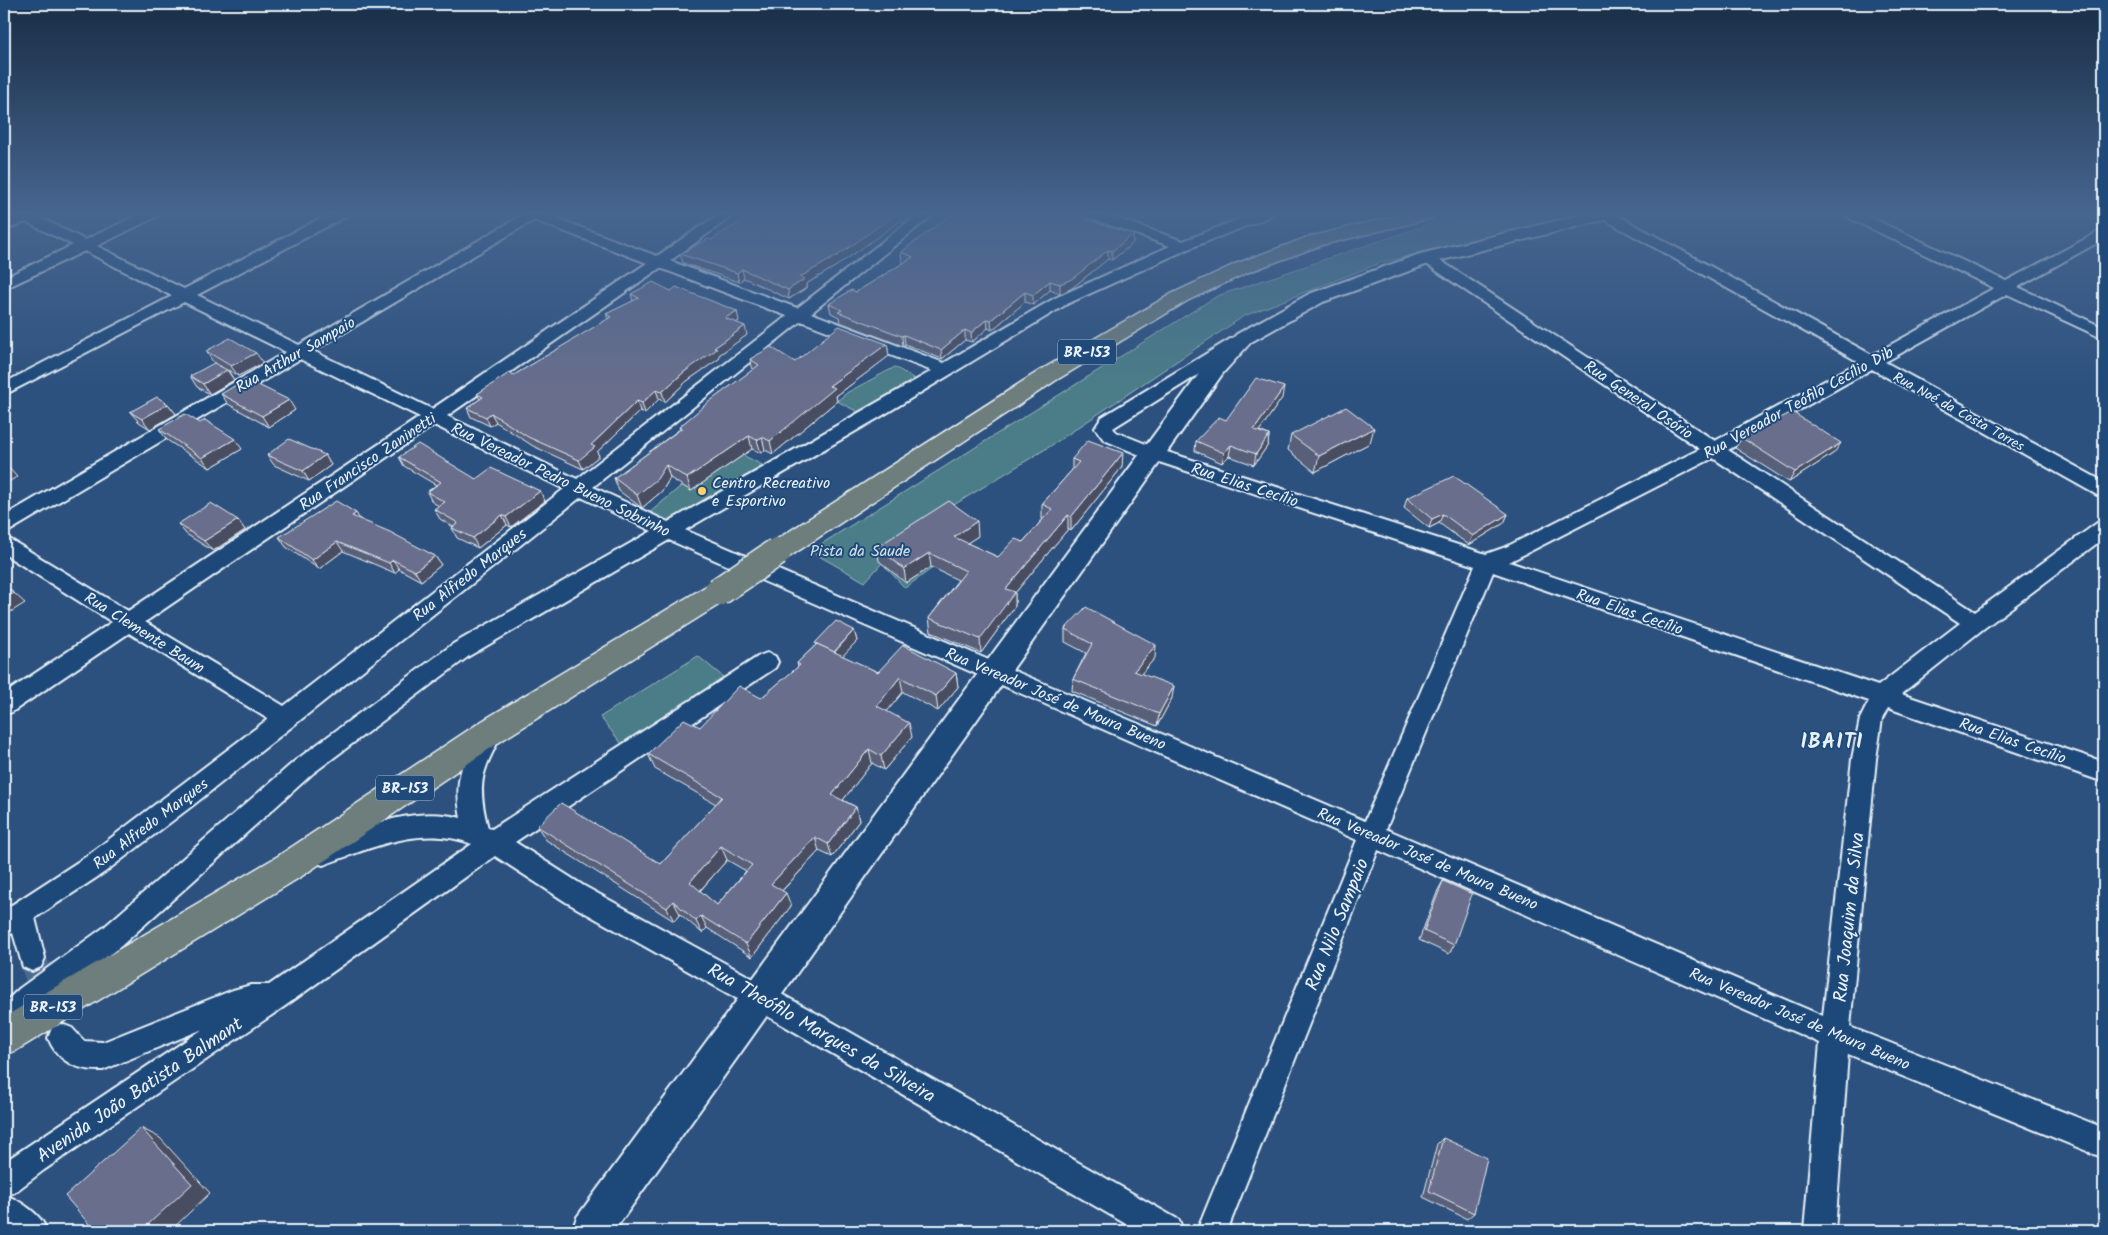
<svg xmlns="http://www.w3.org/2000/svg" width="2108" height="1235" viewBox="0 0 2108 1235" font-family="Kalam,sans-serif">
	<rect width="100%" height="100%" fill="#2d517e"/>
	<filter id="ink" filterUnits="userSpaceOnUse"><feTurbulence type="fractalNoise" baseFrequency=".02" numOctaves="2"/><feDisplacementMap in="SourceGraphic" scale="10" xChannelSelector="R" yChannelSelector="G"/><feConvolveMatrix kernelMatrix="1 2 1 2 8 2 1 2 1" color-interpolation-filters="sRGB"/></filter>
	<g filter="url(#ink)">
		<g fill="#4c7d88" stroke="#9ab7c0">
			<polygon points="1459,214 1580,214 1380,263 1244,316 1049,447 939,514 950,513 978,535 905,588 882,563 865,582 810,551 1217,296"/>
			<polygon points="895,367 916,380 860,413 837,401 848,392"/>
			<polygon points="727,447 768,468 669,526 648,514"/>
			<polygon points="698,656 728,681 626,749 600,717"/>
		</g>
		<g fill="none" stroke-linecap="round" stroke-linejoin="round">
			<polyline stroke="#496990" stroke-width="28" stroke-dasharray="28 14" stroke-linecap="butt" points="32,958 49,1002"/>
			<defs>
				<g id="minor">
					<path d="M15,214H33L85,240L140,214H158L156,217L97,246L184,289L329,214H347L345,217L197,295L299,345L524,214H545L657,256L719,214H735L670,261L797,308L918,214H934L811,313L944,363L1055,298L1170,246L1087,217L1085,214H1105L1183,241L1252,214H1271L1269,217L1188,249L1067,304L880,417L685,530L1365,821L1475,566L1147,458L1104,440L1095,428L1102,417L1232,338H1244L1246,342L1244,346L1113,428L1116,432L1161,450L1486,554L1506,547L1700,449L1422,261L1419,258L1422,255H1432L1715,441L1859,362L1600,217L1598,214H1615L1872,355L1994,288L1847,217L1845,214H1863L2006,281L2104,229V239L2018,287L2104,328V339L2007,294L1885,362L2104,482V496L2097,495L1872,369L1728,450L1975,612L2097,523L2104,521V538L1983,629L1901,694L2104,762V782L1888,708L1882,719L1876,759L1850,1027L2104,1128V1158L1848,1054L1835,1231H1804L1820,1043L1378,850L1227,1231H1197L1357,840L669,540L469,656L312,774L121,946L40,1006L14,1031L4,1035V1003L20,988L103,928L296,760L453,644L652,531L581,497L192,806L105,872L35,918L45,958L41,967L32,971L23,967L13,933L4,936V910L87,856L268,719L129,633L12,712L4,715V694L112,622L4,554V538L11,540L128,611L420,417L300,359L11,530L4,532V516L286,352L184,302L4,395V383L172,296L85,251L4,289V278L73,245L26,222L4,230V221L16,216ZM534,220L647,263L432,409L313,351ZM660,268L787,316L577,479L447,416ZM801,321L932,371L668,522L593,487ZM434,425L564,489L284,706L145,622ZM1713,458L1960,623L1878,686L1509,562ZM1493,572L1869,701L1860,719L1852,759L1823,1016L1386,829Z"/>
					<path d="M767,653L775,656L778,662L775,668L515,842L584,886L834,1023L1179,1220L1183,1231H1138L745,1003L566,902L495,856L285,1006L44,1170L15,1192L6,1195C22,1202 42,1215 47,1231H7L4,1229V1162L203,1029L103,1070C78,1071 58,1062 48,1038L52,1028L62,1024L72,1028L84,1041L103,1042L233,990L251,985H269L472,844C421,824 371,848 323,865L314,862L310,854L314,846C361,829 411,805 461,818C453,779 463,758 483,725L491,723L499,725L503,732C482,772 476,782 488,828L492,829L759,656Z"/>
				</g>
				<polygon id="tertiary" points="1585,214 1615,214 1612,218 1434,262 1323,302 1251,342 1223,373 614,1231 572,1231 577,1217 1207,363 1237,334 1309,294 1420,254"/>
				<g id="trunk">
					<polygon points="1404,214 1436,214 1433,218 1322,245 1249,272 1187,301 1055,381 786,559 777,561 768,559 764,552 768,545 1039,371 1173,293 1235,264 1308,237"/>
					<polygon points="718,582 728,585 731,592 728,599 504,739 302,876 17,1050 4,1055 4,1017 278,856 482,721 708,585"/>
				</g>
			</defs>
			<use href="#minor" stroke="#e8f1f8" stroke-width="4"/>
			<use href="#tertiary" stroke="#e8f1f8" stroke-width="4"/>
			<use href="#trunk" stroke="#e8f1f8" stroke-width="3"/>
			<use href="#minor" fill="#1f4a7a" fill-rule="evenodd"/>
			<use href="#tertiary" fill="#1f4a7a" fill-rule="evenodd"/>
			<use href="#trunk" fill="#6d7e7c" fill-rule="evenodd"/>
			<defs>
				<polyline id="trunk-bridge" points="718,592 777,552"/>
			</defs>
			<use href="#trunk-bridge" stroke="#e8f1f8" stroke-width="31" stroke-linecap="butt"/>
			<use href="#trunk-bridge" stroke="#6d7e7c" stroke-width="28"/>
		</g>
		<g fill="#595f78" stroke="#e8f1f8" fill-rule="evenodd">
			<polygon points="1133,234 1133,243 1112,260 1108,259 1072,288 1060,294 1050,290 1033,305 1025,302 992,330 988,328 972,342 965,340 942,359 905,344 903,346 840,322 839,317 831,313 829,304 856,292 904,263 902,262 901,252"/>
			<polygon points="711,240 838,265 806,284 806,288 789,299 744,278 739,282 683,263 680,254"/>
			<polygon points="671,291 739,321 736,322 747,335 719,355 720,358 687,381 665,402 659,399 645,413 640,411 597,452 599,456 583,469 533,446 496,422 490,426 471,417 467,408 480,399 477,394 514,375 608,319 606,314 633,301 631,294"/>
			<polygon points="887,344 889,356 836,396 837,401 773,454 765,450 761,453 752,449 691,491 670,478 662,491 642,508 619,491 614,478 680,429 679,427 753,370 750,359 795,362"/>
			<polygon points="206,351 263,363 238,376 228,370 234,380 210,394 197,387 190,376 222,367 213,362"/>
			<polygon points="221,394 295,410 269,427 228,404"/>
			<polygon points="1282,398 1259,431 1269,435 1268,445 1254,465 1229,456 1222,463 1195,451 1196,441 1226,420"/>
			<polygon points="168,404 176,414 150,429 139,422 130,412"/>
			<polygon points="159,429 242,449 210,468 167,440"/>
			<polygon points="1291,435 1370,443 1315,472 1288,450"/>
			<polygon points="1742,438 1834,453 1789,482 1735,448"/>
			<polygon points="267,455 325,455 331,465 309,481 274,465"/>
			<polygon points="399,457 476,479 540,491 545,501 511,527 507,525 478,548 457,538 452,528 453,527 440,519 434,509 439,506 432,502 427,492 436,485 404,466"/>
			<polygon points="1072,459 1122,467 1071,531 1068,529 1015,593 1015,606 981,653 931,632 929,618 958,580 931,567 906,583 879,561 877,547 978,536 967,543 998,557 1023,542 1043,519 1042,519 1042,504 1072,470"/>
			<polygon points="1407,498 1508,514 1504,523 1469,545 1439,523 1429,528 1404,508"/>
			<polygon points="356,513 360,520 435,556 441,565 421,581 399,569 395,573 343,551 319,569 286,547 279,537"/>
			<polygon points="238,520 245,530 213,551 186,534 178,524"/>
			<polygon points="1065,629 1155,658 1141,673 1172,698 1157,726 1072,691 1073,679 1086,653 1065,642"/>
			<path d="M854,630L857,641L842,656L878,672L956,673L958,687L938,711L903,692L887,711L912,737L884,770L872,763L843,800L856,807L859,821L832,857L819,851L782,891L791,906L752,957L707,928L702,933L680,914L674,921L546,840L537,826L661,864L716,804L655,769L648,754L700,727L761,698L798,667L797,663L816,645L815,643ZM727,860L746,871L717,905L700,891Z"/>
			<polygon points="1443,881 1454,945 1449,954 1419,940 1438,890"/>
			<polygon points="1443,1138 1474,1213 1467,1219 1423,1197 1437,1144"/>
		</g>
		<g fill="#484d62" stroke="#e8f1f8">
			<polygon points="896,214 910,214 838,265 806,284 806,288 789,299 788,290 800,277"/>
			<polygon points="1133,234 1133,243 1112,260 1112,251"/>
			<polygon points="1108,250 1108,259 1072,288 1060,294 1060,284"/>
			<polygon points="742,269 744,278 739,282 737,273"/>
			<polygon points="1050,281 1050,290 1033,305 1033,295"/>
			<polygon points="1025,292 1025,302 992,330 991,320"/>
			<polygon points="737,311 739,321 728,327 725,318"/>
			<polygon points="987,319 988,328 972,342 971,333"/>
			<polygon points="745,326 747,335 719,355 720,358 687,381 665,402 662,392 684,372 714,348"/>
			<polygon points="965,330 965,340 942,359 941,350"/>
			<polygon points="904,335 905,344 903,346 902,336"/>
			<polygon points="887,344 889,356 836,396 837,401 773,454 770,441 829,386"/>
			<polygon points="256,353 263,363 238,376 231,366"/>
			<polygon points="227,370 234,380 210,394 203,384"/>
			<polygon points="1284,387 1282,398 1253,440 1254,430"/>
			<polygon points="656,390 659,399 645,413 642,403"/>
			<polygon points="289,400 295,410 269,427 262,416"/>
			<polygon points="637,401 640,411 597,452 599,456 583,469 579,460 591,445"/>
			<polygon points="168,404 176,414 150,429 142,419"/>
			<polygon points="491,413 496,422 490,426 486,417"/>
			<polygon points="1374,428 1370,443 1315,472 1319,456"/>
			<polygon points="1269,435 1268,445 1254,465 1256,454"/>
			<polygon points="749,436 752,449 691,491 687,478"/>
			<polygon points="762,437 765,450 761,453 757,440"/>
			<polygon points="235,439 242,449 210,468 202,458"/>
			<polygon points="1841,443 1834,453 1789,482 1795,472"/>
			<polygon points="1231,445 1229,456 1222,463 1224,453"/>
			<polygon points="1123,453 1122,467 1071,531 1071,517"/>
			<polygon points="325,455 331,465 309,481 303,471"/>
			<polygon points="666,465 670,478 662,491 642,508 637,495"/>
			<polygon points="8,467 17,477 4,484 4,469"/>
			<polygon points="540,491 545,501 511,527 506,517"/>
			<polygon points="356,513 362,523 352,516"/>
			<polygon points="1443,514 1439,523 1429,528 1432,519"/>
			<polygon points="1508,514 1504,523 1469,545 1473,536"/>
			<polygon points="502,515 507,525 478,548 473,538"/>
			<polygon points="1068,515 1068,529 1015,593 1015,606 981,653 980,639 1006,589"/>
			<polygon points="238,520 245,530 213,551 204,541"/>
			<polygon points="977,521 978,536 955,551 954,537"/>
			<polygon points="337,542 343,551 319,569 312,560"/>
			<polygon points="929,553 931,567 906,583 904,569"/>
			<polygon points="435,556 441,565 421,581 415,571"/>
			<polygon points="393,560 399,569 395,573 389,563"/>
			<polygon points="14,593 25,603 4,616 4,599"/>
			<polygon points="854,630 857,641 836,663 834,653"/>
			<polygon points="1156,645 1155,658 1133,683 1134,671"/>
			<polygon points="956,673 958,687 938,711 936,696"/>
			<polygon points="900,677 903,692 880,720 877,706"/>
			<polygon points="1174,686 1172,698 1157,726 1159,714"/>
			<polygon points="909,723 912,737 884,770 881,756"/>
			<polygon points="869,749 872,763 836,809 832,795"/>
			<polygon points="856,807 859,821 832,857 828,844"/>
			<polygon points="815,837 819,851 776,897 771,884"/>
			<polygon points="721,846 727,860 696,895 690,882"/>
			<polygon points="786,893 791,906 752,957 746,944"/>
			<polygon points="673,901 680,914 674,921 667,908"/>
			<polygon points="701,916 707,928 702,933 696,921"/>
			<polygon points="141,1128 160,1138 210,1193 170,1231 141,1231"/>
		</g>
		<g fill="#676e8c" stroke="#e8f1f8" fill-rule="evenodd">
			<polygon points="753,214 896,214 837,256 800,277 805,279 788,290 742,269 737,273 680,254 708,239 711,240"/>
			<polygon points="952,214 1066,214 1133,234 1112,251 1108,250 1072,279 1060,284 1050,281 1033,295 1025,292 991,320 987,319 971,333 965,330 941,350 904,335 902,336 838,312 842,310 829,304 851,290 856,292 913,257 901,252"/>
			<polygon points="653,282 671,291 676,287 737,311 725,318 745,326 714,348 717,349 684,372 662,392 656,390 642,403 637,401 591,445 595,447 579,460 528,437 491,413 486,417 467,408 483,397 477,394 509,373 514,375 611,317 606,314 639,298 631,294"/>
			<polygon points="839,326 887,344 829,386 835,388 770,441 762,437 757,440 749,436 687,478 666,465 657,479 637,495 614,478 682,428 679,427 710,401 759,365 750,359 771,347 795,362"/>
			<polygon points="230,338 256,353 231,366 206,351"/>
			<polygon points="214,363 227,370 203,384 190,376"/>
			<polygon points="1256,378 1284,387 1254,430 1269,435 1256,454 1231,445 1224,453 1196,441 1219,417 1226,420"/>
			<polygon points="246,379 289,400 262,416 221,394"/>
			<polygon points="157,397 168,404 142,419 130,412"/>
			<polygon points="1346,407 1374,428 1319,456 1291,435"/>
			<polygon points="1792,412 1841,443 1795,472 1742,438"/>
			<polygon points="185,414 200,423 205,420 235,439 202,458 159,429"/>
			<polygon points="289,439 325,455 303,471 267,455"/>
			<polygon points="1088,440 1123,453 1071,517 1068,515 1006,589 1015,592 980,639 929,618 966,571 929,553 904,569 877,547 949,501 977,521 954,537 998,557 1015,539 1023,542 1052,509 1042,504 1079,462 1072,459"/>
			<polygon points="418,444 476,479 491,468 540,491 506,517 502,515 473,538 452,528 458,523 434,509 445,502 427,492 441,482 399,457"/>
			<polygon points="4,463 8,467 4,469"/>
			<polygon points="1454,476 1508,514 1473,536 1443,514 1432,519 1407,498"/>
			<polygon points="336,501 356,513 352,516 390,532 435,556 415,571 393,560 389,563 337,542 312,560 279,537"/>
			<polygon points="211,503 238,520 204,541 178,524"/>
			<polygon points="4,585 14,593 4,599"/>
			<polygon points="1086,607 1156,645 1134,671 1174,686 1159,714 1073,679 1092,644 1065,629"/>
			<polygon points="836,621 854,630 834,652 815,643"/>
			<path d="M817,644L878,672L903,645L956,673L936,696L900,677L877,706L909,723L881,756L869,749L832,795L856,807L828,844L815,837L771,884L786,893L746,944L701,916L696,921L673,901L667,908L537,826L561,803L661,864L722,797L648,754L684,719L700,727L739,686L761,698L800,665L797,663ZM721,846L752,865L717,905L690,882Z"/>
			<polygon points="1443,881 1472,894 1454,945 1424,931"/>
			<polygon points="141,1128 192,1184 141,1231 95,1231 65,1196"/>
			<polygon points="1443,1138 1487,1158 1474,1213 1429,1191"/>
			<polygon points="645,1228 650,1231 643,1231"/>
		</g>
	</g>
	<linearGradient id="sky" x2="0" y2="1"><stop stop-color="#192d45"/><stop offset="0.55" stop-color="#46658f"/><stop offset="1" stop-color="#46658f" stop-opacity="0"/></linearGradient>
	<rect width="2108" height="387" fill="url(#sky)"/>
	<circle fill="#ffd166" stroke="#1f4a7a" stroke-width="2" cx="702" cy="491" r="5"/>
	<g text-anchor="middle" stroke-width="4" stroke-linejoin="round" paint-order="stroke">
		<g font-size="14" fill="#e8f1f8" stroke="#1f4a7a">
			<text transform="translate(1959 411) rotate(29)" y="5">Rua Noé da Costa Torres</text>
		</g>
		<g fill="#1f4a7a" stroke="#acbfd2" stroke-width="1">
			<rect x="1058" y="339.5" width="58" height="25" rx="4"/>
			<rect x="376" y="775.5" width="58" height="25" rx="4"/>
			<rect x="24" y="994.5" width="58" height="25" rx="4"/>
		</g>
		<g font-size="15" font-weight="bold" fill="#e8f1f8">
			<text x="1087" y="357">BR-153</text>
			<text x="405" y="793">BR-153</text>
			<text x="53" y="1012">BR-153</text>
		</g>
		<g font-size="16" fill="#e8f1f8" stroke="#1f4a7a">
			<text transform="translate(295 354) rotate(-30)" y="6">Rua Arthur Sampaio</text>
			<text transform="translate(1639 399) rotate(34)" y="6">Rua General Osório</text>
			<text transform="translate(1798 402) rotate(-29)" y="6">Rua Vereador Teófilo Cecílio Dib</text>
			<text transform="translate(367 461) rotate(-34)" y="6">Rua Francisco Zaninetti</text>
			<text transform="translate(561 479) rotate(26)" y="6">Rua Vereador Pedro Bueno Sobrinho</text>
			<text transform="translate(1245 484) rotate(18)" y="6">Rua Elias Cecílio</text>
			<text transform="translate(469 574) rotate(-38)" y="6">Rua Alfredo Marques</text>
			<text transform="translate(1630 611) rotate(19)" y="6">Rua Elias Cecílio</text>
			<text transform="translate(145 632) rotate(32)" y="6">Rua Clemente Baum</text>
			<text transform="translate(1056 698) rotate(23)" y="6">Rua Vereador José de Moura Bueno</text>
			<text transform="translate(2013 740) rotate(19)" y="6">Rua Elias Cecílio</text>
			<text transform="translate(150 823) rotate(-37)" y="6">Rua Alfredo Marques</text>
			<text transform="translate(1428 858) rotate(23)" y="6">Rua Vereador José de Moura Bueno</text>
			<text transform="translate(1800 1018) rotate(23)" y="6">Rua Vereador José de Moura Bueno</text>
		</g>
		<g font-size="16" fill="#e8f1f8" stroke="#1f4a7a" text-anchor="start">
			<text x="712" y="488">Centro Recreativo<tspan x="712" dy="18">e Esportivo</tspan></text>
		</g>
		<g font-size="16" fill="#d1e0e7" stroke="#1f4a7a">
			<text x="860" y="556">Pista da Saude</text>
		</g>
		<g font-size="19" fill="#e8f1f8" stroke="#1f4a7a">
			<text transform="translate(1848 917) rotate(-84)" y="7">Rua Joaquim da Silva</text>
			<text transform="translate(1336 924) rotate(-68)" y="7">Rua Nilo Sampaio</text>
			<text transform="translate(822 1032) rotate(30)" y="7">Rua Theófilo Marques da Silveira</text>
			<text transform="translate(139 1089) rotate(-34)" y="7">Avenida João Batista Balmant</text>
		</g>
		<g font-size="21" font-weight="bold" letter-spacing="1" fill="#e8f1f8" stroke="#1f4a7a">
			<text x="1832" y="748">IBAITI</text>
		</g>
	</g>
	<rect width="2108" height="1235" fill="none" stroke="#1f4a7a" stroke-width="20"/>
	<rect x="10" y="10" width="2088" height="1215" fill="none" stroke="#e8f1f8" stroke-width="2" filter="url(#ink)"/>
</svg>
